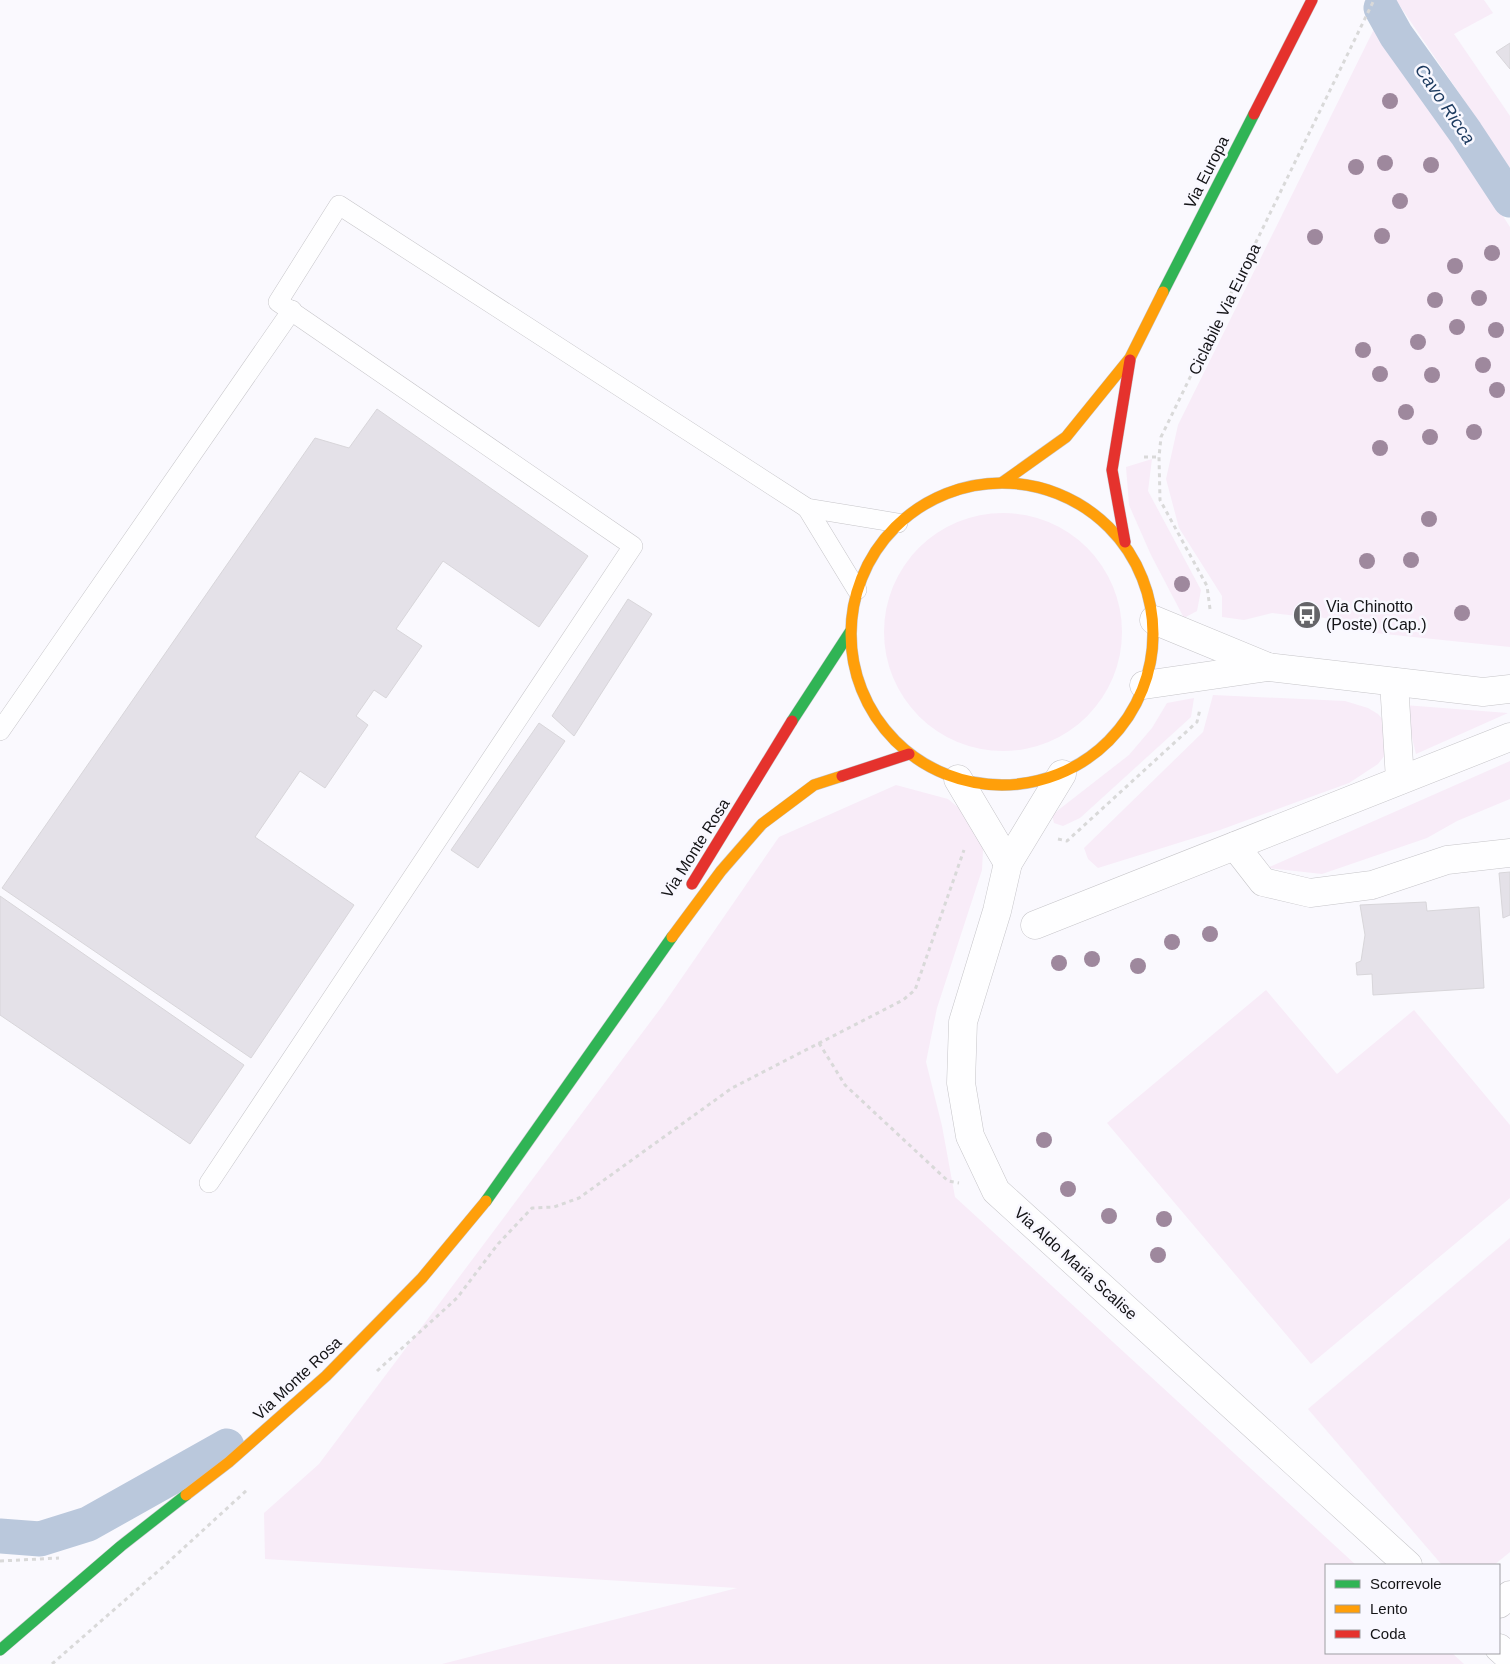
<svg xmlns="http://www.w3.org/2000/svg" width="1510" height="1664" viewBox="0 0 1510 1664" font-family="Helvetica,sans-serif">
	<rect width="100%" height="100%" fill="#faf9fe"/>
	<g fill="#f8ecf8">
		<polygon points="1396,0 1484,0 1493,13 1454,34 1510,116 1510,168"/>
		<polygon points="1377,23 1510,227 1510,647 1375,633 1343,621 1318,617 1318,605 1298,603 1297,616 1272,613 1244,620 1222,617 1222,596 1179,528 1166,479 1178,425"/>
		<polygon points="1152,459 1148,491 1201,590 1197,611 1184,618 1151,555 1129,505 1126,467"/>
		<circle cx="1003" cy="632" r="119"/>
		<polygon points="1213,695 1345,701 1368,708 1378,714 1385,722 1385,755 1378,764 1349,783 1220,830 1098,868 1088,859 1084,848 1203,732"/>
		<polygon points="1194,698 1191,717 1080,818 1063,826 1054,823 1052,815 1129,755 1152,728 1167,703"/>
		<polygon points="1404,705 1508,713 1416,754"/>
		<polygon points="1510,761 1510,799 1457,821 1427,838 1322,874 1267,868"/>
		<polygon points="896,785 948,799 984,829 982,870 937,1008 926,1062 942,1126 955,1197 1356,1565 1326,1565 1326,1653 1452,1653 1464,1664 442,1664 737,1588 265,1559 264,1513 319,1464 663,1005 779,837"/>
		<polygon points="1266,990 1337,1074 1414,1010 1510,1125 1510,1198 1311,1364 1107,1123"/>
		<polygon points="1510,1238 1510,1552 1494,1565 1442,1565 1308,1409"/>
	</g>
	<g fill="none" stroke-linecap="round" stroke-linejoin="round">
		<g stroke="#bac8dc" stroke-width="35">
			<polyline points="1381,8 1396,35 1466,133 1510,200"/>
			<polyline points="0,1536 40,1539 88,1524 227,1446"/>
		</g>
	</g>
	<g fill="#e4e1e8" stroke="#d8d6da">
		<polygon points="1510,43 1510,69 1496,52"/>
		<polygon points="377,409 588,556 539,627 443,561 396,629 422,646 386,698 374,690 356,716 368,725 325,788 300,771 255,837 354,905 251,1058 2,888 315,438 349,448"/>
		<polygon points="628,599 652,614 574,736 552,716"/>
		<polygon points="539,723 565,741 478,868 451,850"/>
		<polygon points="1510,872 1510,915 1503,918 1499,873"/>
		<polygon points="0,896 244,1065 190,1144 0,1015"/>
		<polygon points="1426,902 1427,911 1479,907 1484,988 1373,995 1372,974 1357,975 1356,963 1361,961 1365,935 1360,905"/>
	</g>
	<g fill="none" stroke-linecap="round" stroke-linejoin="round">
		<defs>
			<g id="lane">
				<polyline points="807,508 857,590"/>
				<polyline points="0,731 292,310"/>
				<polyline points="209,1183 633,546 278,302 339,205 807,508 898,523"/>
			</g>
			<g id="street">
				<polyline points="1154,620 1268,667"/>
				<polyline points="1394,682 1400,780"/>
				<polyline points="1144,685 1268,667 1483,692 1510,689"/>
				<polyline points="1062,774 1008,863 997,911 963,1022 961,1083 970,1136 996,1191 1408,1565"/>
				<polyline points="958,779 1008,863"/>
				<polyline points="1235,846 1263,882 1310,893 1372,885 1447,860 1510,853"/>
				<polyline points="1035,925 1510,737"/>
				<polyline points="1499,1604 1510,1595"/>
				<polyline points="1499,1648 1510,1658"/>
			</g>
			<g id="fast">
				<polyline points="1163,292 1254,114"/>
				<polyline points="792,721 850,632"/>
				<polyline points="486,1201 672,937"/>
				<polyline points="0,1650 121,1546 186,1495"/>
			</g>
			<g id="slow">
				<polyline points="1003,482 1066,437 1130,358 1163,292"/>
				<circle cx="1002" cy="634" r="151"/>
				<polyline points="672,937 721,871 762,824 814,785 842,776"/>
				<polyline points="186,1495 229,1462 326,1376 422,1278 486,1201"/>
			</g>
			<g id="jam">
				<polyline points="1254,114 1312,0"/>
				<polyline points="1125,542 1112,470 1130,360"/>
				<polyline points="842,776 909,754"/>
				<polyline points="692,884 792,721"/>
			</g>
		</defs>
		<use href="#lane" stroke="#c6c5c9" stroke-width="20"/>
		<use href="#street" stroke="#c6c5c9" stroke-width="29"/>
		<use href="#fast" stroke="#c6c5c9" stroke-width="12"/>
		<use href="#slow" stroke="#c6c5c9" stroke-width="12"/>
		<use href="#jam" stroke="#c6c5c9" stroke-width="12"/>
		<g stroke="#d9d9d9" stroke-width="3" stroke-dasharray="4 4" stroke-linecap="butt">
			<polyline points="1144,457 1159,457"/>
			<polyline points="1210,609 1207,586 1160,500 1159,457 1161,437 1374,0"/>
			<polyline points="1058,839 1067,841 1197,722 1200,709"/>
			<polyline points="819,1043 845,1085 948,1181 959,1183"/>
			<polyline points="377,1371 457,1298 498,1244 532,1208 554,1207 579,1198 732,1088 903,1000 915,990 964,850"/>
			<polyline points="0,1561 59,1558"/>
			<polyline points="52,1664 164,1566 247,1490"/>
		</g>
		<use href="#lane" stroke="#fefeff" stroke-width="19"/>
		<use href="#street" stroke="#fefeff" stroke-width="28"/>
		<use href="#fast" stroke="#30b455" stroke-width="11"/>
		<use href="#slow" stroke="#ff9f0a" stroke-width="11"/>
		<use href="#jam" stroke="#e5322d" stroke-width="11"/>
	</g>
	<g fill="#9e889d">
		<circle cx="1390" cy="101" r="8"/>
		<circle cx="1385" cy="163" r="8"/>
		<circle cx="1431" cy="165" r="8"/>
		<circle cx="1356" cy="167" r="8"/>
		<circle cx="1400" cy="201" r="8"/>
		<circle cx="1382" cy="236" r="8"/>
		<circle cx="1315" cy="237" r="8"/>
		<circle cx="1492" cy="253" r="8"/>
		<circle cx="1455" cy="266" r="8"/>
		<circle cx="1479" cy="298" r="8"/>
		<circle cx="1435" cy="300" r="8"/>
		<circle cx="1457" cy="327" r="8"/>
		<circle cx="1496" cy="330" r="8"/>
		<circle cx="1418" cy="342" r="8"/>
		<circle cx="1363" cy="350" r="8"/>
		<circle cx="1483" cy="365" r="8"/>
		<circle cx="1380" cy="374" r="8"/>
		<circle cx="1432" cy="375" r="8"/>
		<circle cx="1497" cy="390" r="8"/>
		<circle cx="1406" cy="412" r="8"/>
		<circle cx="1474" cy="432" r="8"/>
		<circle cx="1430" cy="437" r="8"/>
		<circle cx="1380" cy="448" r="8"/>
		<circle cx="1429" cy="519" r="8"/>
		<circle cx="1411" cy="560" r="8"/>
		<circle cx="1367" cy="561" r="8"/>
		<circle cx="1182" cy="584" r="8"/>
		<circle cx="1462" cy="613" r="8"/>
		<circle cx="1210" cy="934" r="8"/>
		<circle cx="1172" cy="942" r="8"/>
		<circle cx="1092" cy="959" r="8"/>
		<circle cx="1059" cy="963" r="8"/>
		<circle cx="1138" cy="966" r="8"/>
		<circle cx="1044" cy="1140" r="8"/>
		<circle cx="1068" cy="1189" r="8"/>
		<circle cx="1109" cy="1216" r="8"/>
		<circle cx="1164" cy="1219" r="8"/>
		<circle cx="1158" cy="1255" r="8"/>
	</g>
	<defs>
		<symbol id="bus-disc" viewBox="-11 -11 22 22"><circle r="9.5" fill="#646468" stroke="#f9f8ff"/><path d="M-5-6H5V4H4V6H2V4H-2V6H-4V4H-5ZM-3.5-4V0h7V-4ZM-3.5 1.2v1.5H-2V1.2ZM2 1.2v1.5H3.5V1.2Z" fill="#fff"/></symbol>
	</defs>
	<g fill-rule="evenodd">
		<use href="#bus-disc" x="1291" y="599" width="32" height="32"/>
	</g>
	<g text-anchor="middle" stroke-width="5" stroke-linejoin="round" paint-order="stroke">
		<g font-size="16" fill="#141417" stroke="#f9f8ff">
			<text transform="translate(1206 172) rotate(-63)" y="6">Via Europa</text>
			<text transform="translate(1224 309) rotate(-64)" y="6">Ciclabile Via Europa</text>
			<text transform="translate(695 848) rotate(-58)" y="6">Via Monte Rosa</text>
			<text transform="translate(1076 1263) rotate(42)" y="6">Via Aldo Maria Scalise</text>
			<text transform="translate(297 1378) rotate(-43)" y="6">Via Monte Rosa</text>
		</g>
		<g font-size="16" fill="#141417" stroke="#f9f8ff" text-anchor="start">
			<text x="1326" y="612">Via Chinotto<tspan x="1326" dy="18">(Poste) (Cap.)</tspan></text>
		</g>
		<g font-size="18" font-style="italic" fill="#1c3a5f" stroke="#f9f8ff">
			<text transform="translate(1445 104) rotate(56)" y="6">Cavo Ricca</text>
		</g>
	</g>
	<rect x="1325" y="1564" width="175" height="90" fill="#f9f8ff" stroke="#9d9da2"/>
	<rect x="1335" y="1580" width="25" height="8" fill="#30b455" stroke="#9d9da2"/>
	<text x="1370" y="1589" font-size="15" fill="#141417">Scorrevole</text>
	<rect x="1335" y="1605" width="25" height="8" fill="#ff9f0a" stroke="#9d9da2"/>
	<text x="1370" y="1614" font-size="15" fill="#141417">Lento</text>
	<rect x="1335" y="1630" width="25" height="8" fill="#e5322d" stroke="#9d9da2"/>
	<text x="1370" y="1639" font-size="15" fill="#141417">Coda</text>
</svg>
